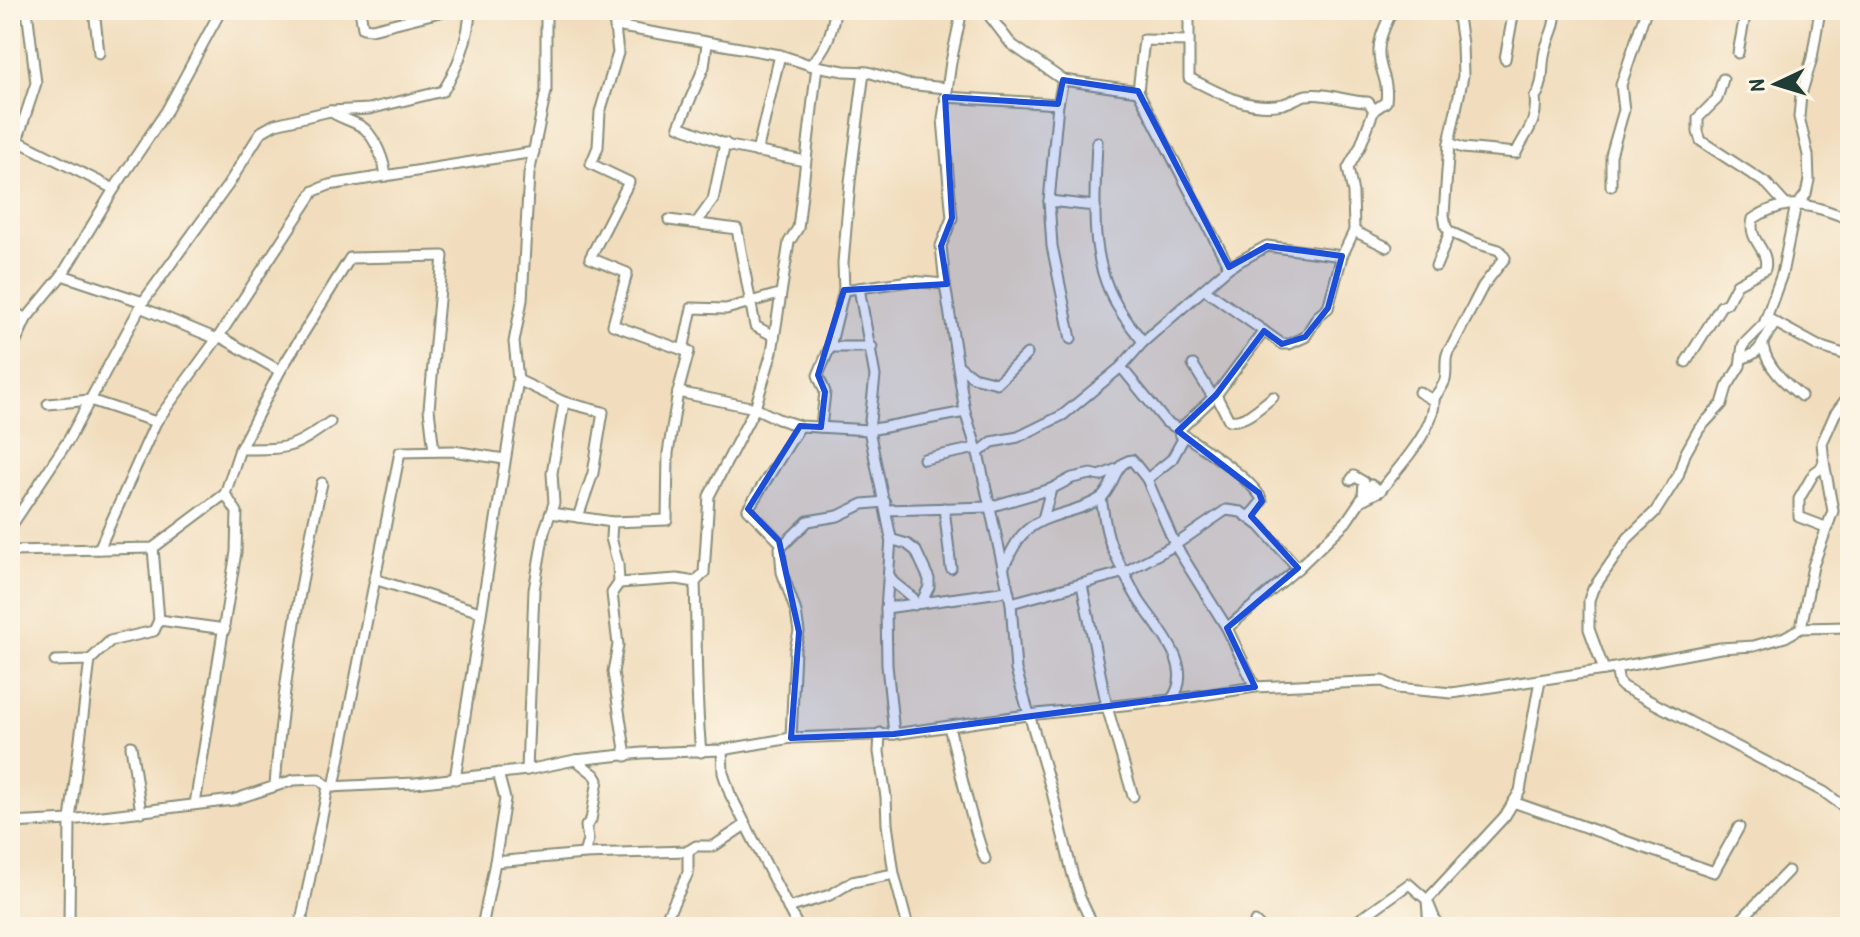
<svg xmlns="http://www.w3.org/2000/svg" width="1860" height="937" viewBox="0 0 1860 937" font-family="'Patrick Hand',sans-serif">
	<rect width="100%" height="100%" fill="#fcf5e5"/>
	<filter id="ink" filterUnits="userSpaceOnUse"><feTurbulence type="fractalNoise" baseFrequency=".0125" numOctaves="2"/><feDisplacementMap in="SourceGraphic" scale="16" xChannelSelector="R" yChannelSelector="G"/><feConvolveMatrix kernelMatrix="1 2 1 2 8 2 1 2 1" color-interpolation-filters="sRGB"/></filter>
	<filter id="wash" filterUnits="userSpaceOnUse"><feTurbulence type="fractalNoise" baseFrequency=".006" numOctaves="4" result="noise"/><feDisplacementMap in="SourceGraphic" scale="32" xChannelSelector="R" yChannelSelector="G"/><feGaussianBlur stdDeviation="1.8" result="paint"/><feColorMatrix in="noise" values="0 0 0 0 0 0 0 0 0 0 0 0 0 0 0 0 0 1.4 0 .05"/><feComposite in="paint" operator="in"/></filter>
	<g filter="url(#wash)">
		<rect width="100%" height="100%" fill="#f1ddbd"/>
	</g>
	<g filter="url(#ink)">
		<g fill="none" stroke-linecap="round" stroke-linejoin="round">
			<defs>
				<g id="minor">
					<polyline points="94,10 99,53"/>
					<polyline points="360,10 363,28 372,29 448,10"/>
					<polyline points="613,10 618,53 600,112 598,147 591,164 629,182 590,258 627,273 613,325 683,350"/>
					<polyline points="962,10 951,62 943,119 952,218 941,246 945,284 965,412 978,453 1011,603 1016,670 1052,792 1073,876 1080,898 1094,927"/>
					<polyline points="985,10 1011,44 1063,80"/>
					<path d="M1189,10V78C1219,93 1248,111 1283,104C1291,102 1298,97 1306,95C1327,92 1348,102 1368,102L1374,110"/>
					<polyline points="616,26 780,55 810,65 844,71 868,72 906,84 946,88"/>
					<polyline points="707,44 704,67 679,126 730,146 805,161"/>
					<polyline points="1738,53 1746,10"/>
					<polyline points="1505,59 1514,10"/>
					<path d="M810,65C827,48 832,33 835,10"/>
					<polyline points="864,72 850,182 843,263 844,290 830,347 872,347"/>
					<polyline points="1723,79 1717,99 1698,118 1698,132 1701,141 1767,184 1786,205"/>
					<polyline points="1138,91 1144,40 1189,41"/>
					<polyline points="945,97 1058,104"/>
					<path d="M330,111C340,119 356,121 365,129C376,140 384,160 386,176"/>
					<polyline points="10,137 114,189"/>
					<polyline points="17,141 36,83 27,10"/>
					<path d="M1097,142C1095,199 1087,261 1121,312C1127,322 1136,332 1143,342"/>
					<path d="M1449,143L1463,148L1516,153C1526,132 1538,123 1535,97C1546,82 1540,65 1546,47C1551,33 1555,27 1556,10"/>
					<polyline points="757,152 780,55"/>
					<polyline points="1611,186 1611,155 1624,110 1621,85 1646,10"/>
					<polyline points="1049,201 1052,246 1071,339"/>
					<polyline points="1095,206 1049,201 1058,104 1063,80 1138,91 1229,267"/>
					<polyline points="669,220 737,229 755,326 774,336"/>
					<polyline points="697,222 713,200 725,143"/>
					<polyline points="1354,231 1387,247"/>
					<polyline points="1436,266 1450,232"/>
					<polyline points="859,288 910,281 945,284"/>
					<polyline points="1204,289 1282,344 1289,344 1305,337 1318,316 1328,308 1342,256"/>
					<polyline points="844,290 859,288 875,376 869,430 891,538 886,610 887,665 894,734"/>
					<path d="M143,302L228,185L261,132L275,124L330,111L369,109L443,91C458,68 469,37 470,10"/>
					<polyline points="140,307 217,339"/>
					<polyline points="10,310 26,319"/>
					<polyline points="1767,318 1818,346 1850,356"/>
					<polyline points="219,336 280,371 350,258 443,256 429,409 434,451"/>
					<path d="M1763,346C1767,367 1785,383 1801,396"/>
					<polyline points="10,355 26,319 62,275 114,189 167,110 221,10"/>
					<path d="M1743,358C1764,353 1762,339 1775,324"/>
					<path d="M1686,362L1721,306L1727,303L1737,284L1765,269C1770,248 1747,242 1753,219C1788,195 1814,206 1850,219"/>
					<polyline points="1193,365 1213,397"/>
					<polyline points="959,366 973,377 997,383 1027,354"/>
					<polyline points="1121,367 1166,422 1177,428 1183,439 1172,459 1147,479"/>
					<polyline points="518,380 564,402"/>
					<polyline points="678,392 755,408 778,419 800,426 869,430 965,412"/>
					<path d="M1216,395L1229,420C1245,423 1260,407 1273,397"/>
					<path d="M1434,398C1438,392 1443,387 1445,380C1448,367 1442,357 1452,346L1483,286L1505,258L1499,250L1472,242L1450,232L1446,227L1444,215L1449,143L1463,76L1462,44L1457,10"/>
					<polyline points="48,404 90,400 156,422"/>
					<polyline points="821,427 825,392 818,375 830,347"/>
					<polyline points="1179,430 1216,395 1264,331"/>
					<path d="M1181,433C1200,446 1256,481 1262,501L1249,517"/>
					<path d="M240,449C288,449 291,450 330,422"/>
					<path d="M978,453L992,442L1018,437L1063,415L1121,367L1143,342L1229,267L1267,246L1342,256L1354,231L1353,193L1348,168L1360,147L1374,110L1386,102C1389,78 1379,72 1379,53C1378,38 1387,23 1392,10"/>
					<polyline points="924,459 976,448"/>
					<polyline points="1051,489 1072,478 1091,474 1100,476 1119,468"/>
					<path d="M1380,491C1398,468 1437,428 1434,397L1431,399L1419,392"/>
					<path d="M1101,498C1104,516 1106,535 1114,552C1122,569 1130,587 1140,602C1158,629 1197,668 1171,700"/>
					<polyline points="1362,500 1380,491 1371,485 1364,491"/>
					<polyline points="944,508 951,568"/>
					<polyline points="886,510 989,507 1051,489 1043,519"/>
					<polyline points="551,513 612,522 667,520 668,453 678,392 689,351 683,350 692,308 726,309 779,294"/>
					<polyline points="612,522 611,538 618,564 619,583 612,593 618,645 613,672 626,756"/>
					<polyline points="10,528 69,439 143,302 62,275"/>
					<polyline points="1828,528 1799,517 1799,499 1814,473 1821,468 1824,462 1822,443 1835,414 1850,394"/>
					<polyline points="890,539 907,544 916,551 929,579 929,587 921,603"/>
					<polyline points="782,544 748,509 800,426"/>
					<polyline points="153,548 159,620 225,629"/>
					<polyline points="99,549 156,422 219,336 314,191 329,185 534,152"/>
					<polyline points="10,551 153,548 225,494"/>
					<path d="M1003,568C1009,557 1014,544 1022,535C1042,512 1076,515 1101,498C1114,488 1114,462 1132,460L1147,479L1175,545L1227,628L1255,687"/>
					<polyline points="1298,568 1346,522 1363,497 1364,482 1354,476 1351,480"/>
					<polyline points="889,575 893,582 913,598 914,605"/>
					<polyline points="374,579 480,612"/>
					<polyline points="619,583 677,579 695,582"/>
					<polyline points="1082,585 1107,707 1133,796"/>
					<polyline points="1011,603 1125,572 1175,545 1226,510 1241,512 1260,526 1298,568 1227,628"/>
					<polyline points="886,608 1007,591"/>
					<polyline points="1801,628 1813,566 1833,511 1824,462"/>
					<polyline points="90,660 110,641 154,631 159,620"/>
					<polyline points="55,661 90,660 70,820 69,927"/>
					<polyline points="1616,668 1619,683 1623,687 1824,792 1850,811"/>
					<polyline points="1604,670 1589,629 1589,600 1593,589 1628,538 1655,512 1678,476 1685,454 1699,429 1722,404 1727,387 1740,366 1743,345 1764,324 1782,274 1795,209 1806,194 1809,180 1808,155 1799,117 1801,95 1812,58 1820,10"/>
					<path d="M949,727C961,771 969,816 985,859"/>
					<polyline points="880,733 879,752 886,797 887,824 894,874 908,927"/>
					<polyline points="791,738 795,649 799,632 796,612 782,572 780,548 808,521 838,516 863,504 885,502"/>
					<polyline points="131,746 141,812"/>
					<polyline points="722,750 723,773 730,794 798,927"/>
					<path d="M701,752C695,695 697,639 695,582L704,573L709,496L755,408L772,352L789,242L798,228L817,66"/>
					<polyline points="576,760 595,775 598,780 591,820 586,826 588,840 584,854 688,851 696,846 714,846 745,825"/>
					<polyline points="527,770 534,590 544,532 554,503 552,473 564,402 603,412 593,473 578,517"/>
					<polyline points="498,773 505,799 495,862 584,854"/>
					<polyline points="455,779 518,380 514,342 522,300 529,174 546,91 546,10"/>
					<path d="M275,785C283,684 300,582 322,483"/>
					<polyline points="334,787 400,452 453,451 504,459"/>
					<polyline points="1513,802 1714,872 1739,827"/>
					<polyline points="195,804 236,552 237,512 225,494 240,449 280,371"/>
					<polyline points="10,823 70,820 233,800 294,780 319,779 328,787 415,783 527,770 575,760 642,753 722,750 791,738 894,734 1027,715 1171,700 1255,687 1383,681 1397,688 1452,693 1604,670 1720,648 1754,646 1785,637 1801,628 1850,627"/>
					<polyline points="788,908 830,895 852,882 894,874"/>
					<polyline points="1255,922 1260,927"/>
					<polyline points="1353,924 1409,884 1427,900 1429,927"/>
					<polyline points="303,927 302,917 328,787"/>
					<polyline points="482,927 495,862"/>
					<polyline points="662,927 688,873 688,851"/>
					<polyline points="1438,927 1427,900 1505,816 1520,791 1540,680"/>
					<polyline points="1734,927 1788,871"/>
				</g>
			</defs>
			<use href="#minor" stroke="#888d78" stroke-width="13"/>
			<use href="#minor" stroke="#fff" stroke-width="9"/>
		</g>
	</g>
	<path fill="#1d4ed8" fill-opacity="0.2" stroke="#1d4ed8" stroke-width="6" stroke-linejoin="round" d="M1063,80L1138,91L1229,267L1267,246L1342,256L1328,308L1305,337L1282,344L1264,331L1216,395L1178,431L1259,493L1262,501L1251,516L1298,568L1227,628L1255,687L894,734L791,738L799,632L779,541L748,509L800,426L821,427L825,392L818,375L844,290L947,284L941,246L952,218L945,97L1058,104Z"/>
	<rect width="1860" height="937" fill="none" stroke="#fcf5e5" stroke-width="40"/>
	<g transform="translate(1776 84) rotate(266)" stroke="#fcf5e5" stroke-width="6" paint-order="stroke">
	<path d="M0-6L14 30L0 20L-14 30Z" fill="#1f3d34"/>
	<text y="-12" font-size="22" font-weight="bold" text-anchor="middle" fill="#1f3d34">N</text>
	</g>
</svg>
